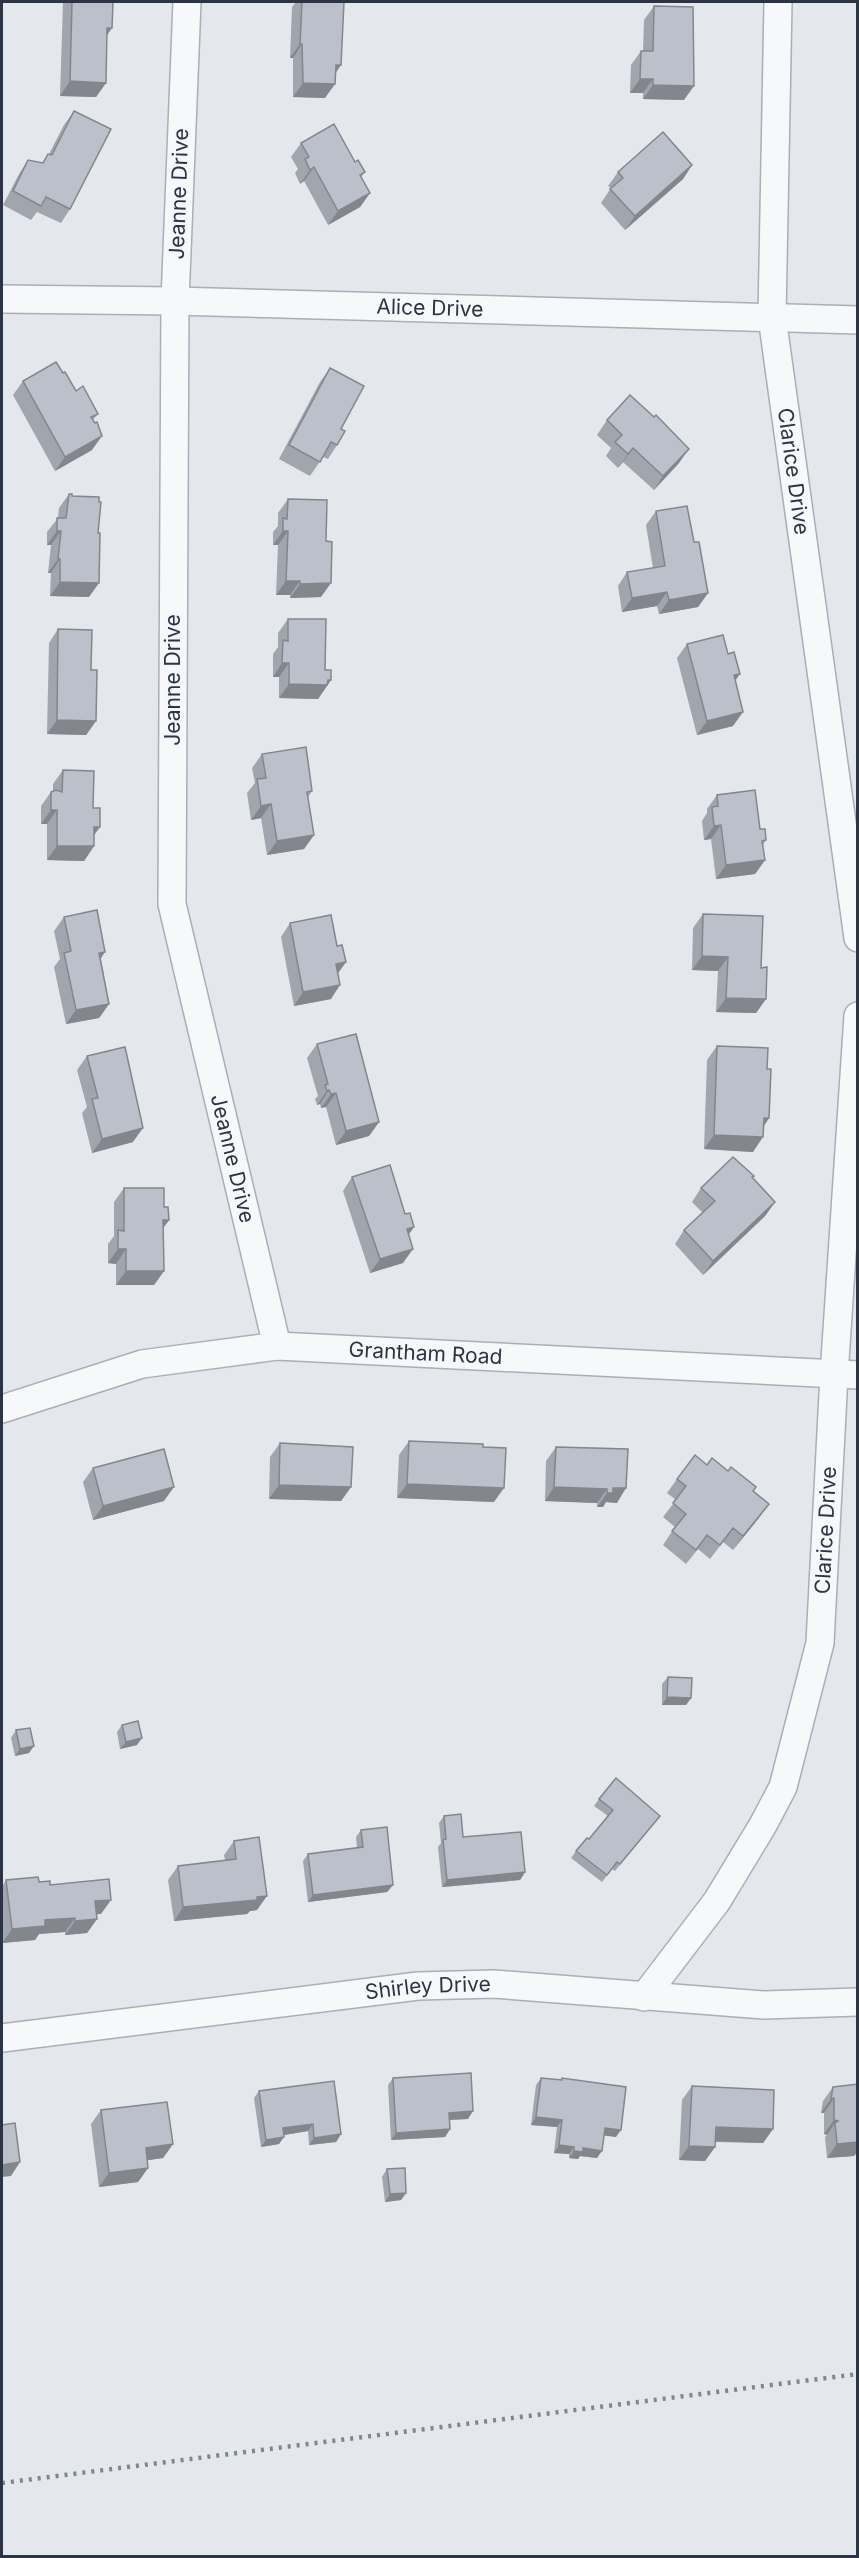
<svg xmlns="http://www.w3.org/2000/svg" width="859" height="2558" viewBox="0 0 859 2558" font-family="Inter,sans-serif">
	<rect width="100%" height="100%" fill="#e4e7ec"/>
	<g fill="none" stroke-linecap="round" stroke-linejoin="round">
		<defs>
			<g id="minor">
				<path id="s1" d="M187,2L175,301L172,904L277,1346"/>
				<path id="s2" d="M778,2L772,317L858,938"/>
				<path id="s3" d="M2,299L175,301L858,320"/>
				<path id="s4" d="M2,1409L142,1364L277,1346L858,1375"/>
				<path id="s5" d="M644,1997L717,1901L763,1825L783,1787L820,1643L834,1375L858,1016"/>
				<path id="s6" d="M2,2038L418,1986L494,1984L764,2005L858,2002"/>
			</g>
		</defs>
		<use href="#minor" stroke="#a9aeb7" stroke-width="30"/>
		<use href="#minor" stroke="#f7f8fa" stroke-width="27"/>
		<polyline stroke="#7d8696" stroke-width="4.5" stroke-dasharray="3 6" stroke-linecap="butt" points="2,2483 858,2374"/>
	</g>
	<g fill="#a1a5ae">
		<polygon points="63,2 113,2 112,28 107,35 106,83 96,97 60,96"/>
		<polygon points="296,2 344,2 335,74 325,98 293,97 293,58 290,58 292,7"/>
		<polygon points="654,6 684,100 643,99 643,93 630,93 631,65 641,51 643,51 644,20"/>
		<polygon points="74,111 70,209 61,223 37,212 31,220 3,205 19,174 28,160 42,163 48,154 49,154 64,125"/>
		<polygon points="301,143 355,162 365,172 361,177 370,193 360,207 328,225 304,181 300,184 295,173 298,169 291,157"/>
		<polygon points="692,165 683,179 625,230 601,203 611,188 608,186 618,172"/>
		<polygon points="330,368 341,429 337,445 328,459 323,457 310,476 279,459 320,382"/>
		<polygon points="63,373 76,391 98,414 93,420 92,450 55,471 13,395 23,381"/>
		<polygon points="607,420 679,463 654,490 623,462 618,468 606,456 611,448 597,435"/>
		<polygon points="69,494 89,597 50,596 51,573 48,573 51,545 47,545 47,532 58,518 59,508"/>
		<polygon points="288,499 321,597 290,598 290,595 276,595 278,545 273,545 273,532 278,526 278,513"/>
		<polygon points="656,511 694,542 708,593 698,607 659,614 657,606 622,612 618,586 627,572 653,568 646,525"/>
		<polygon points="288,619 325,670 331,680 318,699 279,698 279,677 273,677 273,654 278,647 278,633"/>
		<polygon points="58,629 91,670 96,721 86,735 47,734 49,643"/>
		<polygon points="687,644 735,681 733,726 697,735 677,658"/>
		<polygon points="262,754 312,791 308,797 314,835 304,849 267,855 261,818 251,820 247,793 255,783 252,768"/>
		<polygon points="63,770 94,835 94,846 84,861 47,860 47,824 41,824 41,806 51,792 53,791 53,784"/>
		<polygon points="717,795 760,829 766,840 763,845 765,860 755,874 716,879 711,839 704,840 702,821 707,813 707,809"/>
		<polygon points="703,914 761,968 766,999 756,1013 716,1012 718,971 692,970 693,928"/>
		<polygon points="64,917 101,959 109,1004 99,1018 66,1024 54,967 60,959 54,931"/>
		<polygon points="290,923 337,946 346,962 338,973 331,999 294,1006 281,937"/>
		<polygon points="317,1044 379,1122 369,1136 336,1145 326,1107 321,1108 320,1104 317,1105 315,1099 318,1096 307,1058"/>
		<polygon points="717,1046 767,1069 769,1118 763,1127 753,1152 704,1149 707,1060"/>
		<polygon points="87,1056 133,1142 92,1153 82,1113 87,1107 77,1070"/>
		<polygon points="352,1177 405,1214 414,1227 408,1235 403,1263 370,1273 343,1191"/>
		<polygon points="752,1178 775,1202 765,1216 703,1275 675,1244 684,1230 703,1213 692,1202 701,1188"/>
		<polygon points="124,1188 164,1207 169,1220 163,1228 164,1271 154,1285 116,1285 116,1264 108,1263 108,1244 114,1236 114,1202"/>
		<polygon points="409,1441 483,1447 494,1502 397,1498 399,1455"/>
		<polygon points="280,1443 351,1487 341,1501 269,1499 270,1457"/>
		<polygon points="556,1447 628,1449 617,1503 606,1502 603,1507 597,1507 597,1503 545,1501 546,1461"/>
		<polygon points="707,1465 753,1491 769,1504 733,1550 723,1542 710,1559 698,1549 686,1564 663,1545 675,1527 663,1517 676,1500 667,1493 677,1479"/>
		<polygon points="93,1468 164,1501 93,1520 83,1482"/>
		<polygon points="668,1677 691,1698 686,1705 662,1705 662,1684"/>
		<polygon points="122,1725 137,1745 120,1749 117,1732"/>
		<polygon points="16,1730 29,1753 15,1756 11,1738"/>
		<polygon points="599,1799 660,1816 615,1871 612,1869 602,1882 571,1858 576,1851 589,1839 608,1816 594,1806"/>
		<polygon points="444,1816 463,1837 525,1872 520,1880 442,1887 438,1847 441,1843 439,1823"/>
		<polygon points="361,1830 393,1885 387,1892 308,1902 303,1861 308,1854 357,1848 356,1837"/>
		<polygon points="234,1841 257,1910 250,1911 247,1914 174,1921 168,1880 178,1866 225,1860 224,1855"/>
		<polygon points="6,1880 39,1882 101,1914 96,1914 97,1919 87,1933 65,1935 65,1932 39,1934 35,1940 2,1943 2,1887"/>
		<polygon points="393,2078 468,2119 450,2120 450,2129 445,2137 391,2140 388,2085"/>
		<polygon points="541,2078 561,2080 562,2078 616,2137 604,2135 597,2158 580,2156 578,2159 569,2158 569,2154 554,2153 557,2127 531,2125 536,2085"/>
		<polygon points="858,2084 858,2151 854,2156 827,2158 825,2137 827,2135 824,2134 824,2113 821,2113 823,2101 833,2087"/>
		<polygon points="692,2086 773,2129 763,2143 715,2142 715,2147 705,2161 679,2160 682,2100"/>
		<polygon points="259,2091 341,2134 336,2142 309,2145 308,2131 284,2135 279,2144 261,2147 254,2098"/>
		<polygon points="101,2110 173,2144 163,2158 147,2160 148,2168 138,2182 99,2187 91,2124"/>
		<polygon points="387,2169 406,2193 401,2200 385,2202 382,2177"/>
	</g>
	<g fill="#83868d">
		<polygon points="107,28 112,28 102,42"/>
		<polygon points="300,44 302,44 293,58 290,58"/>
		<polygon points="336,65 341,65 331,80"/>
		<polygon points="640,79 653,79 643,93 630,93"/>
		<polygon points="70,81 106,83 96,97 60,96"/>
		<polygon points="303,83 335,84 325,98 293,97"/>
		<polygon points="653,85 694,86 684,100 643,99"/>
		<polygon points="692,165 683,179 625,230 635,216"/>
		<polygon points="314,167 304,181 300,184 310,170"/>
		<polygon points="370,193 360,207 328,225 338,211"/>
		<polygon points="102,436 92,450 55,471 65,457"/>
		<polygon points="633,448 623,462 618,468 628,454"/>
		<polygon points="689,449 679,463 654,490 663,476"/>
		<polygon points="57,531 61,531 51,545 47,545"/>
		<polygon points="283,531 288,531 278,545 273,545"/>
		<polygon points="58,559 60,559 51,573 48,573"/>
		<polygon points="286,581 300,581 290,595 276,595"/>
		<polygon points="60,582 99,583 89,597 50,596"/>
		<polygon points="331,583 321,597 290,598 300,584"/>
		<polygon points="667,592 657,606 622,612 632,598"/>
		<polygon points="708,593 698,607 659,614 669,600"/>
		<polygon points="282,663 289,663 279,677 273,677"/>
		<polygon points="740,674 730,688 734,675"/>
		<polygon points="328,680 331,680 318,699 279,698 289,684"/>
		<polygon points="743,712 733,726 697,735 707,721"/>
		<polygon points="57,720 96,721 86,735 47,734"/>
		<polygon points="271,804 261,818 251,820 261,806"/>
		<polygon points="51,810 57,810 47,824 41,824"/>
		<polygon points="721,825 711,839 704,840 714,826"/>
		<polygon points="94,827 100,827 90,841"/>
		<polygon points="314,835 304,849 267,855 277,841"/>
		<polygon points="57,846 94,846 84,861 47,860"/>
		<polygon points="765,860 755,874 716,879 726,865"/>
		<polygon points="105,952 96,966 99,953"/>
		<polygon points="702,956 728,957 718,971 692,970"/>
		<polygon points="346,962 336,976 336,964"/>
		<polygon points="340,985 331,999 294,1006 303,992"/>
		<polygon points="726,998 766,999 756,1013 716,1012"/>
		<polygon points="109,1004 99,1018 66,1024 76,1010"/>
		<polygon points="329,1090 320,1104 317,1105 327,1091"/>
		<polygon points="336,1093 326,1107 321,1108 331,1094"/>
		<polygon points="764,1118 769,1118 760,1132"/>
		<polygon points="379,1122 369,1136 336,1145 346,1131"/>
		<polygon points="143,1128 133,1142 92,1153 102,1139"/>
		<polygon points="714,1135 763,1137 753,1152 704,1149"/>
		<polygon points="775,1202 765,1216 703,1275 713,1261"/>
		<polygon points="163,1220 169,1220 159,1234"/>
		<polygon points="414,1227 404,1241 407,1229"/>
		<polygon points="118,1249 126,1249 116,1264 108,1263"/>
		<polygon points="413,1249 403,1263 370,1273 380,1259"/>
		<polygon points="126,1271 164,1271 154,1285 116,1285"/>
		<polygon points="407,1484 504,1488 494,1502 397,1498"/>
		<polygon points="279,1485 351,1487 341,1501 269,1499"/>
		<polygon points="174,1487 164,1501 93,1520 103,1506"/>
		<polygon points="554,1487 607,1489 597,1503 545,1501"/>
		<polygon points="613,1488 626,1488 617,1503 606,1502 603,1507 597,1507 607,1493"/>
		<polygon points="769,1504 759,1518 733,1550 743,1536"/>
		<polygon points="667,1697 691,1698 686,1705 662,1705"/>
		<polygon points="142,1738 137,1745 120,1749 126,1742"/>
		<polygon points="34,1746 29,1753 15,1756 20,1749"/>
		<polygon points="525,1872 520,1880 442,1887 447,1880"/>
		<polygon points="393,1885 387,1892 308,1902 313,1895"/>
		<polygon points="267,1896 257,1910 250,1911 247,1914 174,1921 183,1907"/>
		<polygon points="111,1900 101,1914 85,1915 95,1901"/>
		<polygon points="75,1918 65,1932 39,1934 35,1940 2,1943 12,1929 45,1920"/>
		<polygon points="97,1919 87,1933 65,1935 75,1921"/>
		<polygon points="834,2098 824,2113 821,2113 831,2099"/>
		<polygon points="473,2111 468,2119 444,2120 449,2113"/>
		<polygon points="536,2117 562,2120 557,2127 531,2125"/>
		<polygon points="834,2120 838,2121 835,2123 827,2135 824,2134"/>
		<polygon points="313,2124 308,2131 278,2136 283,2128"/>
		<polygon points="716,2127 773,2129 763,2143 706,2141"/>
		<polygon points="605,2128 621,2130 616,2137 600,2135"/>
		<polygon points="450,2129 445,2137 391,2140 396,2133"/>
		<polygon points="341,2134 336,2142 309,2145 314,2138"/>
		<polygon points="284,2137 279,2144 261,2147 266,2140"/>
		<polygon points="858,2142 858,2151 854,2156 827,2158 837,2144"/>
		<polygon points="173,2144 163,2158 136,2162 146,2148"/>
		<polygon points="559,2145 574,2147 569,2154 554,2153"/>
		<polygon points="689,2146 715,2147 705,2161 679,2160"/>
		<polygon points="583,2148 602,2151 597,2158 580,2156 578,2159 569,2158 574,2151"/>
		<polygon points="20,2162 11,2176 2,2177 2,2165"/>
		<polygon points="148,2168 138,2182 99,2187 109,2173"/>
		<polygon points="406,2193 401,2200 385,2202 390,2194"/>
	</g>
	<g fill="#bbc0ca" stroke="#83868d" stroke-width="1.5">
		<polygon points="72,2 113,2 112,28 107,28 106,83 70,81"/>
		<polygon points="302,2 344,2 341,65 336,65 335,84 303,83 302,44 300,44"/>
		<polygon points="654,6 693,7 694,86 653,85 653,79 640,79 641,51 653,51"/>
		<polygon points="74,111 111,129 70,209 46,197 41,206 13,191 28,160 43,163 48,154 52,155"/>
		<polygon points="334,124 355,162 358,160 365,172 360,175 370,193 338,211 314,167 310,170 305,159 309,157 301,143"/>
		<polygon points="663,132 692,165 635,216 610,189 623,178 618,172"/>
		<polygon points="56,362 63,373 65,372 76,391 83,386 98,414 91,417 95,423 97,422 102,436 65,457 23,381"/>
		<polygon points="330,368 364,386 341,429 345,431 337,445 331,442 320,462 289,445"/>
		<polygon points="630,395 654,417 656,415 689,449 663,476 633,448 628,454 615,442 622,435 607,420"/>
		<polygon points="69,494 72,494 72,496 99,497 99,502 101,502 98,533 100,533 99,583 60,582 60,559 58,559 61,531 57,531 57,518 66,518"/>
		<polygon points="288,499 327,500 326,541 332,542 331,583 300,584 300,581 286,581 288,531 283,531 283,518 287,519"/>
		<polygon points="687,506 694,542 699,542 708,593 669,600 667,592 632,598 627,572 665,566 656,511"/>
		<polygon points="288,619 326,619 325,670 331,670 331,680 328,680 327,685 289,684 289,663 282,663 283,640 288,641"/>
		<polygon points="58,629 92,630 91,670 97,670 96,721 57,720"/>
		<polygon points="723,635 728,654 734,652 740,674 734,675 743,712 707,721 687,644"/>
		<polygon points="306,747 312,791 307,792 314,835 277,841 271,804 261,806 257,779 266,778 262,754"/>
		<polygon points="63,770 94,771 93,808 100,808 100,827 94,827 94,846 57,846 57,810 51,810 51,792 56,790 62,792"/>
		<polygon points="755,790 760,829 765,829 766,840 762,841 765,860 726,865 721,825 714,826 712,807 718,806 717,795"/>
		<polygon points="97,910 105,952 99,953 109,1004 76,1010 64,953 71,951 64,917"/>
		<polygon points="703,914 763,916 761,968 767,967 766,999 726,998 728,957 702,956"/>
		<polygon points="331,915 337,946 342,945 346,962 336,964 340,985 303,992 290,923"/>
		<polygon points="356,1034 379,1122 346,1131 336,1093 331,1094 329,1090 327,1091 325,1085 328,1084 317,1044"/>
		<polygon points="717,1046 768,1048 767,1069 771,1069 769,1118 764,1118 763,1137 714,1135"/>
		<polygon points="125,1047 143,1128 102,1139 92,1099 98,1098 87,1056"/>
		<polygon points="733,1157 754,1176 752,1177 775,1202 713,1261 684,1230 715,1201 701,1188"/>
		<polygon points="390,1165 405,1214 410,1213 414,1227 407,1229 413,1249 380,1259 352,1177"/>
		<polygon points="124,1188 164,1188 164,1207 168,1207 169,1220 163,1220 164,1271 126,1271 126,1249 118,1249 118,1230 124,1231"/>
		<polygon points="409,1441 483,1444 483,1447 506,1448 504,1488 407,1484"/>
		<polygon points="280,1443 353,1447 351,1487 279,1485"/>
		<polygon points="556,1447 628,1449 626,1488 613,1488 613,1493 607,1493 607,1489 554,1487"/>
		<polygon points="164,1449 174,1487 103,1506 93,1468"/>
		<polygon points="695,1455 707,1465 712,1458 728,1471 731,1467 756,1487 753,1491 769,1504 743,1536 733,1528 720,1545 707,1535 696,1550 672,1531 686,1514 673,1503 686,1486 677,1479"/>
		<polygon points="668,1677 692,1678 691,1698 667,1697"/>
		<polygon points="138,1721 142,1738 126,1742 122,1725"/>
		<polygon points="30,1728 34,1746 20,1749 16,1730"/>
		<polygon points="616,1778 660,1816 620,1864 617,1862 607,1875 576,1851 587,1838 589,1839 613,1810 599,1799"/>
		<polygon points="461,1814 463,1837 521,1832 525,1872 447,1880 443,1840 446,1839 444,1816"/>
		<polygon points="387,1827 393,1885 313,1895 308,1854 363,1847 361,1830"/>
		<polygon points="259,1837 267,1896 257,1897 257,1900 183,1907 178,1866 236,1859 234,1841"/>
		<polygon points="38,1877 39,1882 50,1881 50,1885 109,1879 111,1900 95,1901 97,1919 75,1921 75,1918 45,1920 45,1926 12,1929 6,1880"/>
		<polygon points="471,2073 473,2111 449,2113 450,2129 396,2133 393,2078"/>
		<polygon points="541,2078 562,2080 562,2078 626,2087 621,2130 605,2128 602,2151 583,2148 583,2152 574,2151 574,2147 559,2145 562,2120 536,2117"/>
		<polygon points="334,2081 341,2134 314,2138 313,2124 283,2128 284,2137 266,2140 259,2091"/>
		<polygon points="858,2084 858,2142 837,2144 835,2123 838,2121 834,2120 834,2098 831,2099 833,2087"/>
		<polygon points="692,2086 774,2090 773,2129 716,2127 715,2147 689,2146"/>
		<polygon points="167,2102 173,2144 146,2148 148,2168 109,2173 101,2110"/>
		<polygon points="15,2123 20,2162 2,2165 2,2125"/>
		<polygon points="405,2168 406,2193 390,2194 387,2169"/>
	</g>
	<g text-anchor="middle" stroke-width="5" stroke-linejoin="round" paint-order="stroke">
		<g font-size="21" fill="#2b3445" stroke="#f4f6f9">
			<text transform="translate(179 194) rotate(-88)" y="7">Jeanne Drive</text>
			<text dy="7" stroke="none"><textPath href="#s3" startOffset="428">Alice Drive</textPath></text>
			<text dy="7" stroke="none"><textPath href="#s2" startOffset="471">Clarice Drive</textPath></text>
			<text transform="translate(173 680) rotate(-90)" y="7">Jeanne Drive</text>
			<text dy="7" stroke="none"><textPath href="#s1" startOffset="1164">Jeanne Drive</textPath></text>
			<text dy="7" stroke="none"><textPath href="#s4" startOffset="432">Grantham Road</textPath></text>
			<text dy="7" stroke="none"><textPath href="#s5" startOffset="514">Clarice Drive</textPath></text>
			<text dy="7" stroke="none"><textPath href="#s6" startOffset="429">Shirley Drive</textPath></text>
		</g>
	</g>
	<rect width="859" height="2558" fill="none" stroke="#2b3445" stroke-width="6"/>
</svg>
